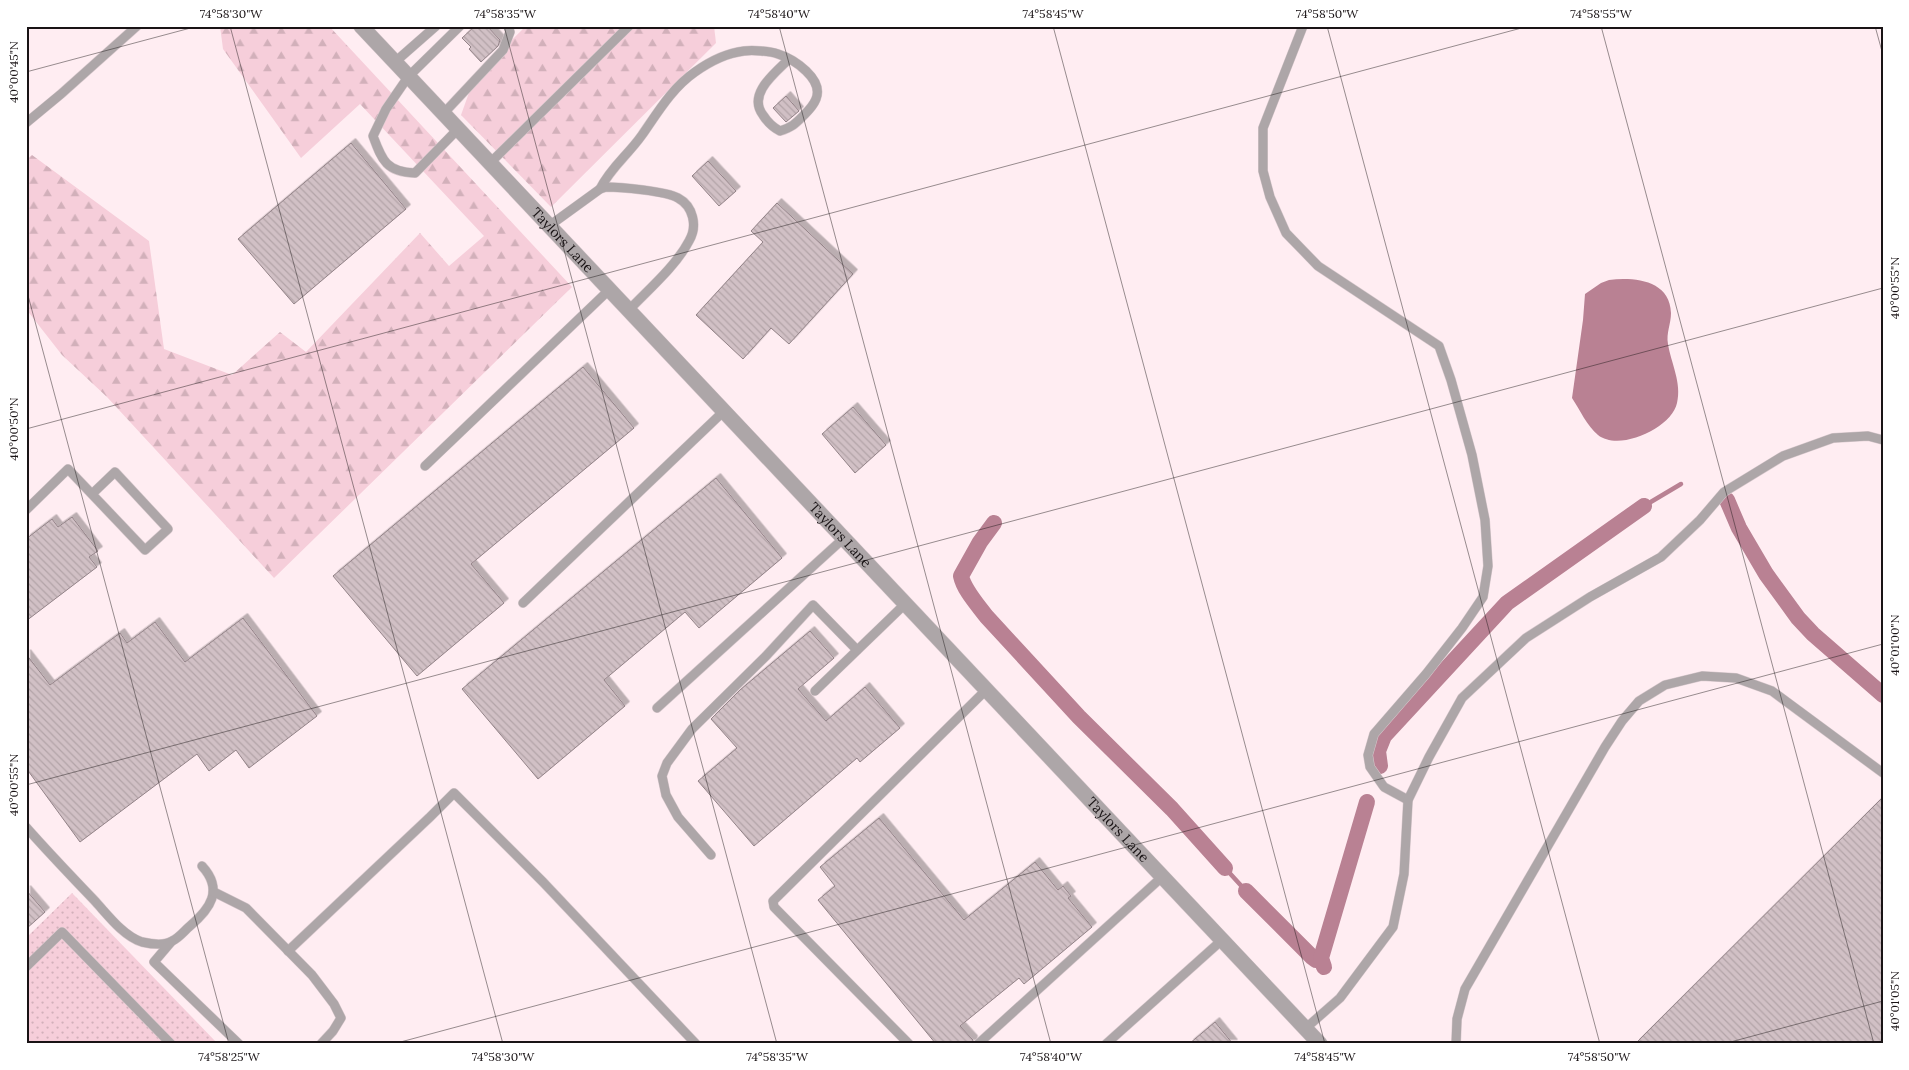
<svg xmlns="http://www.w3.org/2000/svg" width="1909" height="1070" viewBox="0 0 1909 1070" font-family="Lora,serif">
	<defs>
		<pattern id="green-dots" width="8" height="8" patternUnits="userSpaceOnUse" patternTransform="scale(1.25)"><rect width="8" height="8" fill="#f6ceda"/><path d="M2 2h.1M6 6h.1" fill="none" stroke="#d2b0ba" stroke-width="1.8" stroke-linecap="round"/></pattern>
		<pattern id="forest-firs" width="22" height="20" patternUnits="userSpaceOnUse" patternTransform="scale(1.25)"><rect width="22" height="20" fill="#f6ceda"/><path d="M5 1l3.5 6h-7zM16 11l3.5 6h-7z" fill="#d2b0ba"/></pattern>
		<pattern id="building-back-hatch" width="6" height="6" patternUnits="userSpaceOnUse" patternTransform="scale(1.25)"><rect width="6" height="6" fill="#d1c0c5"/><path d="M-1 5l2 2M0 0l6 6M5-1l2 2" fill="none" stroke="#b3a4a8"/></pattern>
		<filter id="shadow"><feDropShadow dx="4.5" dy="-4.5" stdDeviation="0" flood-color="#0004"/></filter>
	</defs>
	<rect width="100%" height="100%" fill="#ffedf2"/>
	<polygon fill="url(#green-dots)" points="72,893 218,1044 26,1044 26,938"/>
	<g fill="url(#forest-firs)">
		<polygon points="220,26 329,26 572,287 274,578 107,397 62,355 26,309 26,160 32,155 149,241 164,349 232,375 280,332 306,352 420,233 449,266 484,236 360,104 301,158 223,49"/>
		<polygon points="526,26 714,26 716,43 551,207 461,115 475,76"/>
	</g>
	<path fill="#b98193" d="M1609,280C1634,277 1670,280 1671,313C1671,324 1666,333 1668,344C1671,363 1682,383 1677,403C1672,428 1619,452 1598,435C1587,426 1580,410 1572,398L1583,320L1585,294L1601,283Z"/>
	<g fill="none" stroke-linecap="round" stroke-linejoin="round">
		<g stroke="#b98193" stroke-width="4.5">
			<polyline points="1644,506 1681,484"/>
			<polyline points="1225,868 1246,891"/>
		</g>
		<g stroke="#b98193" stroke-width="16">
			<polyline points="1727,500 1739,528 1766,574 1798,618 1813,634 1883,695"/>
			<path d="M994,523L980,542L961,576C964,590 977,604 986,616L1079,717L1172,809L1225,868"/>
			<polyline points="1380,766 1378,751 1384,736 1507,603 1644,506"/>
			<polyline points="1246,891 1312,957 1316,960 1321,958"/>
			<polyline points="1324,967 1321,958 1367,802"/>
		</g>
	</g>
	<g fill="url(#building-back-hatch)" stroke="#938388" filter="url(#shadow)">
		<polygon points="475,26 487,26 500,40 498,46 481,62 469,49 471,47 462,38"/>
		<polygon points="786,96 799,111 786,122 773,108"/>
		<polygon points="351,143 406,209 294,304 238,239"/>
		<polygon points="708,161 736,191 719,206 692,176"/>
		<polygon points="777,203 853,274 789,344 771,328 743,359 696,315 763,242 751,231"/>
		<polygon points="583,367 634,428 471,564 504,603 417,676 333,576"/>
		<polygon points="853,407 886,445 855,473 822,434"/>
		<polygon points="716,478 782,558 699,628 685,612 604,680 625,706 538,779 462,689"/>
		<polygon points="72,517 98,551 89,557 97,567 26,621 26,539 52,519 58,527"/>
		<polygon points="243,618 317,716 249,768 236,750 209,771 197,754 80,842 26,768 26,654 50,685 120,633 127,643 155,622 185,662"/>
		<polygon points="810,631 834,658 798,689 826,721 865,687 900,728 860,762 857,758 754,846 698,781 737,748 711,719 740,690"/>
		<polygon points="1883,797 1883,1044 1635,1044"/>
		<polygon points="879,818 964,920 1035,862 1058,890 1063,886 1071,896 1068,898 1092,927 1024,984 1019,978 960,1026 973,1040 972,1044 936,1044 818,900 835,886 820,867"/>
		<polygon points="26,890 45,912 26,929"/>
		<polygon points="1215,1022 1233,1044 1189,1044"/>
	</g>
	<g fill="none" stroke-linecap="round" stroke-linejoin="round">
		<defs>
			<g id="service">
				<polyline points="1303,26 1263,128 1263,171 1270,197 1286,233 1318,266 1439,346 1451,380 1472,455 1485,520 1488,566 1483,597 1462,628 1426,674 1374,734 1368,755 1370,767 1384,787 1408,800"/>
				<polyline points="395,62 436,26"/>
				<polyline points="443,114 503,50 510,32 508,26"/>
				<polyline points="26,123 61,94 137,26"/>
				<path d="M458,129L415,173C386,172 382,160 373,136L386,109L408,77L460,26"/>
				<polyline points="490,163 629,26"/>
				<path d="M600,189C611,167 628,155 642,135C658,112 672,88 695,72C709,62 727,53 744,51C753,50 769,51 778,54C794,59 824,79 816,99C814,104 809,110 805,114C796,123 793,127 780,131C772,127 768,123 763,115C747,94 775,73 789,59"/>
				<path d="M549,226L600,189L606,187C620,187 666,191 678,198C693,206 698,226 689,241C676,266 648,290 629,310"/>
				<polyline points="425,466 609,290"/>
				<polyline points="26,510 68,469 145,550 168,529 115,472 92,494"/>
				<polyline points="523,603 724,411"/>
				<polyline points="815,691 905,604"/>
				<polyline points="657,708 844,538"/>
				<path d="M26,827C48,852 71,876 94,900C107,914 123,936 142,942C151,944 164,946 172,941C179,938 184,931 190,926C210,909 224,890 202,866"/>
				<polyline points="711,855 678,817 666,795 662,776 667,763 692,729 766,656 813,605 857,650"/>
				<polyline points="214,892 246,908 312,975 334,1004 341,1018 333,1031 321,1044"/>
				<polyline points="171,942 154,962 239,1044"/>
				<polyline points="288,951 430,817 454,793 543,882 696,1044"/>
				<polyline points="26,967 62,932 171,1044"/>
				<polyline points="1306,1028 1340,998 1393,927 1404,874 1408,800 1429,757 1462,698 1526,638 1590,597 1661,557 1700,520 1724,492 1783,456 1833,438 1868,436 1883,440"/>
				<polyline points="909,1044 774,907 773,901 986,690"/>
				<polyline points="978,1044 1162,877"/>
				<polyline points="1106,1044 1222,940"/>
				<polyline points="1456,1044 1457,1019 1465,989 1605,747 1622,721 1639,701 1665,685 1702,676 1736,678 1772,691 1883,773"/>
			</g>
			<g id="tertiary">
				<path id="s1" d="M361,26L1320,1044"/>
			</g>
		</defs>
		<use href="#service" stroke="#dacacf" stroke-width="10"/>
		<use href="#tertiary" stroke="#dacacf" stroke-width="16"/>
		<use href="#service" stroke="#ada6a8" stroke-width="9"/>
		<use href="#tertiary" stroke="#ada6a8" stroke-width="15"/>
	</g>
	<path fill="none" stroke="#191315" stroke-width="1" stroke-opacity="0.45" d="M230,26L503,1044M504,26L777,1044M779,26L1051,1044M1053,26L1325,1044M1327,26L1600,1044M1601,26L1874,1044M1875,26L1883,55M26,72L198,26M26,288L229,1044M26,429L1529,26M26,785L1883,288M393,1044L1883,644M1723,1044L1883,1001"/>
	<g text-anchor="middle" stroke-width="4" stroke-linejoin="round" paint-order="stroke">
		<g font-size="14" fill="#191315" stroke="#fff">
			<text dy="5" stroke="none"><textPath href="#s1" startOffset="294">Taylors Lane</textPath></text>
			<text dy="5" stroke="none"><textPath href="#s1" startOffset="699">Taylors Lane</textPath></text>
			<text dy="5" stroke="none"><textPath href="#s1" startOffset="1104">Taylors Lane</textPath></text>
		</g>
	</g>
	<rect width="1909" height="1070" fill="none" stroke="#ffffff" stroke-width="55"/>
	<rect x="28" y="28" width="1854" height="1014" fill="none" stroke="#191315" stroke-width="2"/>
	<g font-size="12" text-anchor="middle" fill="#191315">
		<text x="231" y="18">74°58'30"W</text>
		<text x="505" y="18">74°58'35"W</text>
		<text x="779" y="18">74°58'40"W</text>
		<text x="1053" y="18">74°58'45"W</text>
		<text x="1327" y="18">74°58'50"W</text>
		<text x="1601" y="18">74°58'55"W</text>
		<text transform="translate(14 72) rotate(-90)" y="4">40°00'45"N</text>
		<text transform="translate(1895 288) rotate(-90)" y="4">40°00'55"N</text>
		<text transform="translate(14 429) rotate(-90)" y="4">40°00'50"N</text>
		<text transform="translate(1895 645) rotate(-90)" y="4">40°01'00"N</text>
		<text transform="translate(14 785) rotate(-90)" y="4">40°00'55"N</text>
		<text transform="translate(1895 1001) rotate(-90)" y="4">40°01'05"N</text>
		<text x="229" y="1061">74°58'25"W</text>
		<text x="503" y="1061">74°58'30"W</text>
		<text x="777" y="1061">74°58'35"W</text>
		<text x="1051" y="1061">74°58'40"W</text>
		<text x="1325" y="1061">74°58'45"W</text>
		<text x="1599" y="1061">74°58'50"W</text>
	</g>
</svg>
